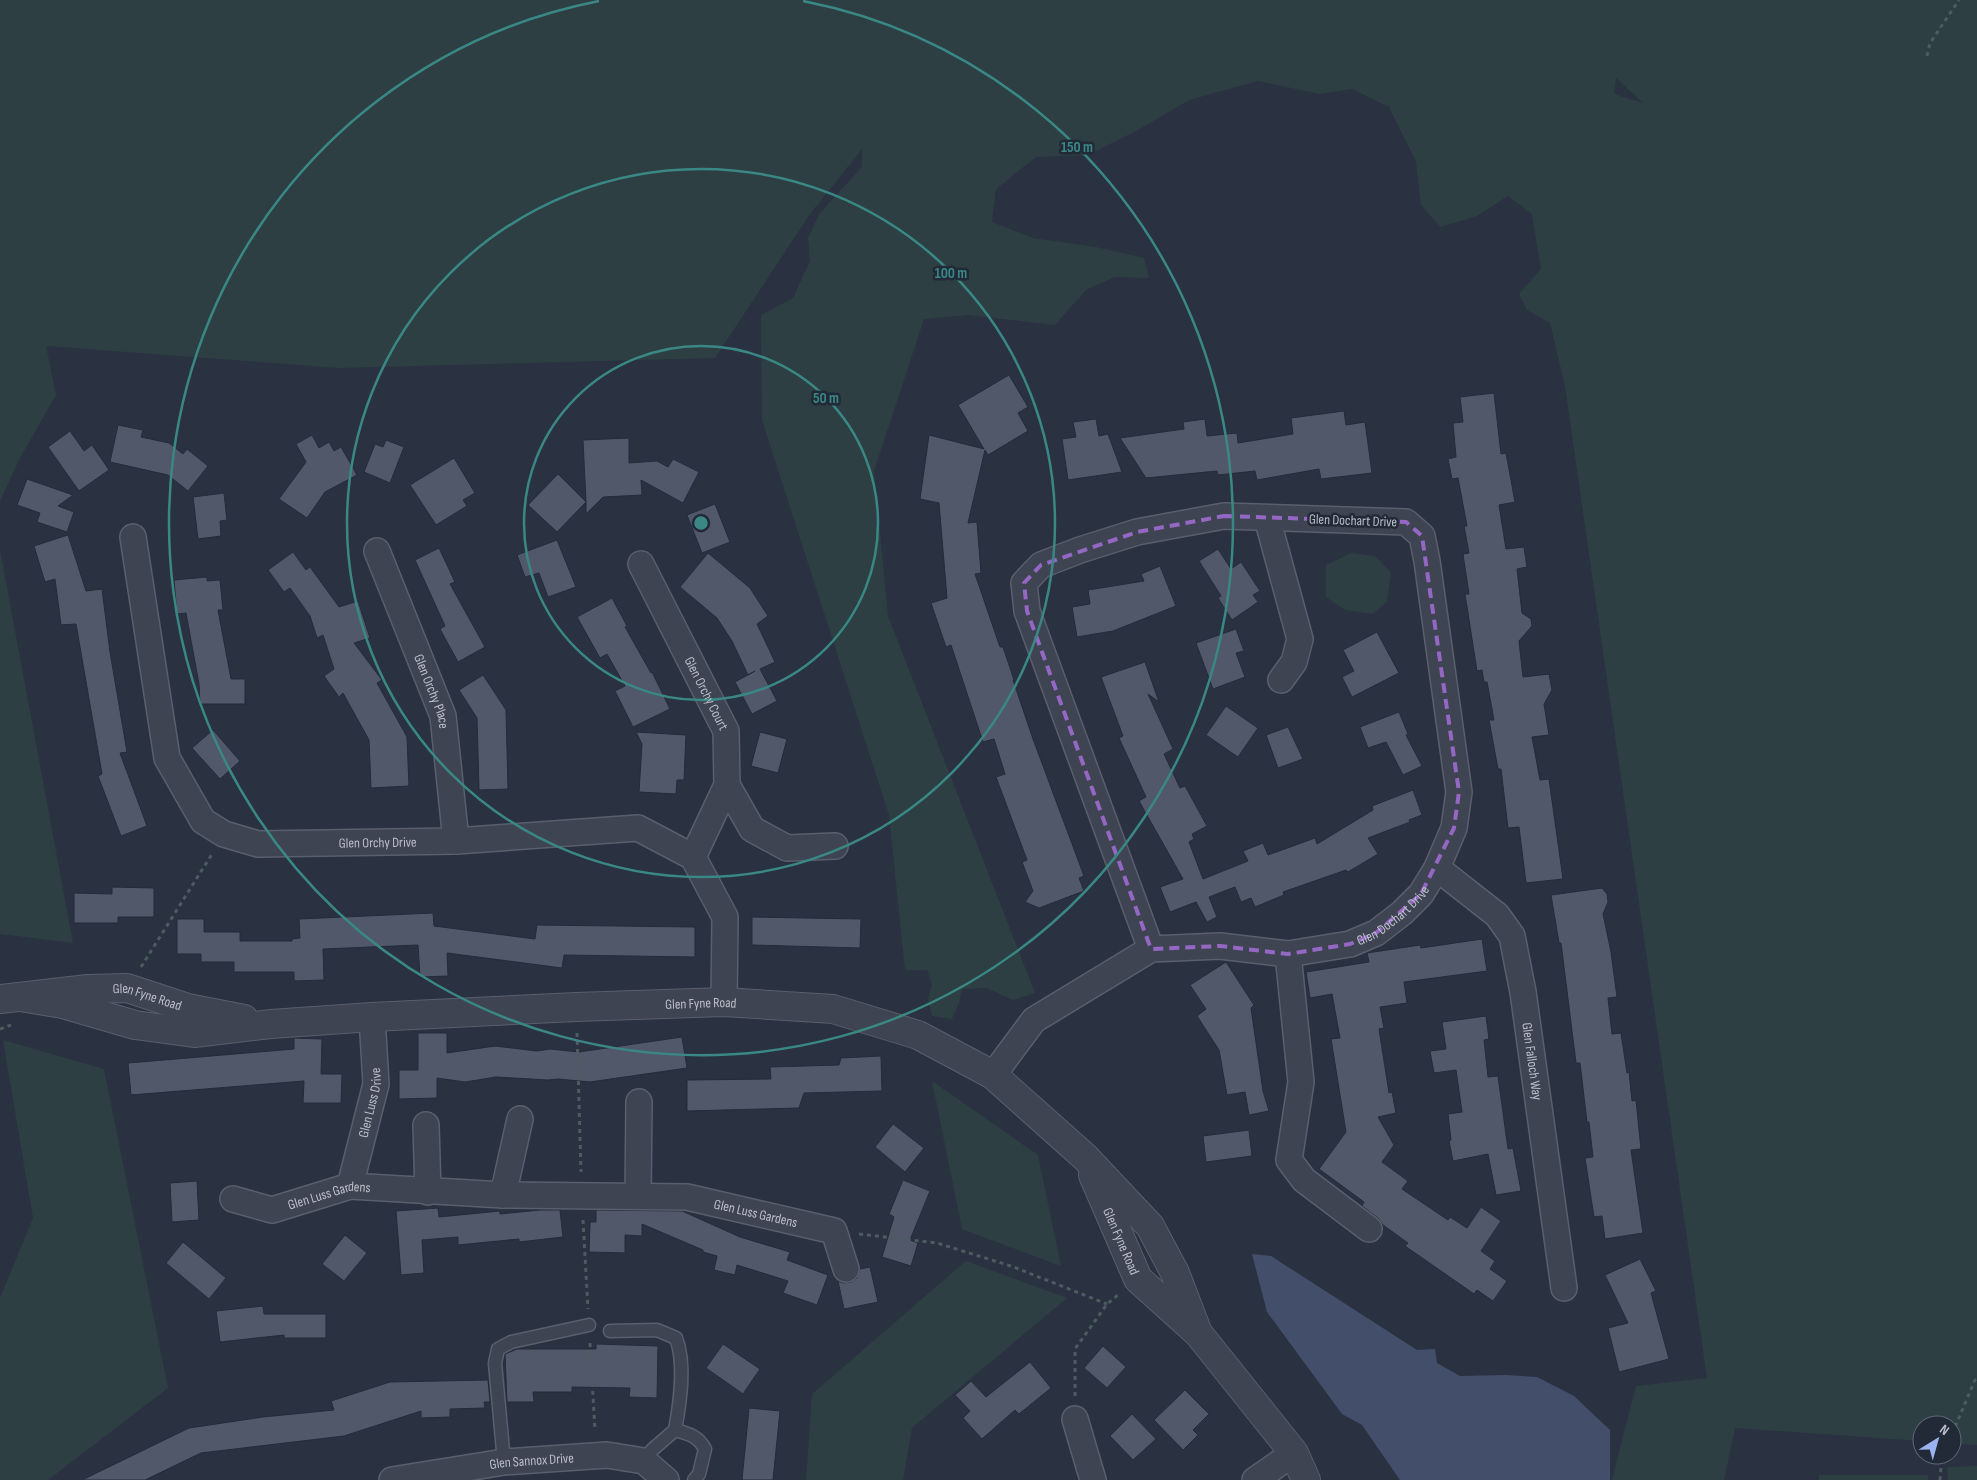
<svg xmlns="http://www.w3.org/2000/svg" width="1977" height="1480" viewBox="0 0 1977 1480" font-family="'Sofia Sans Condensed',sans-serif">
	<rect width="100%" height="100%" fill="#2a3141"/>
	<g fill="#2d3f43" fill-rule="evenodd">
		<path d="M0,0H1977V1445L1952,1444V1425H1922V1441L1735,1428L1724,1480H1612L1636,1386L1707,1378L1565,386L1550,323L1527,310L1519,294L1541,269L1532,214L1508,196L1477,216L1440,227L1421,205L1416,161L1389,107L1352,89L1319,94L1258,81L1189,100L1138,130L1088,155L1036,157L996,189L992,222L1033,238L1096,247L1144,258L1149,278L1115,277L1086,290L1055,325L968,315L924,319L874,471L888,616L1035,993L1013,1000L987,988L962,989L959,1003L952,1019L932,1016L928,999L932,985L927,970H905L889,815L762,420L761,315L793,298L810,261L808,238L819,214L862,167V149L810,214L715,358L339,368L46,346L56,395L21,456L0,501ZM1616,78L1643,103L1614,94Z"/>
		<polygon points="0,550 73,943 0,934"/>
		<polygon points="1351,553 1375,556 1391,573 1387,601 1373,614 1345,610 1326,597 1326,565"/>
		<polygon points="3,1040 104,1069 168,1388 48,1480 0,1480 0,1298 33,1218"/>
		<polygon points="932,1081 1038,1155 1061,1266 962,1229"/>
		<polygon points="966,1261 1067,1298 912,1428 903,1480 806,1480 812,1394"/>
		<polygon points="1977,1466 1977,1480 1948,1480 1947,1467"/>
		<rect x="1819" y="1475" width="109" height="5"/>
	</g>
	<polygon fill="#434f6a" points="1252,1254 1271,1256 1417,1350 1435,1349 1437,1363 1460,1376 1506,1375 1537,1377 1574,1396 1610,1430 1610,1480 1400,1480 1362,1425 1342,1414 1267,1312"/>
	<g fill="#50586a" stroke="#242b39">
		<polygon points="1009,375 1028,407 1018,413 1028,431 988,455 985,450 968,523 977,522 981,573 975,574 1000,647 1003,647 1014,680 1013,680 1033,739 1084,876 1079,878 1084,891 1039,908 1025,902 1033,891 1022,862 1027,860 996,777 1005,774 994,739 983,742 951,645 946,647 931,603 947,598 939,503 920,499 929,435 984,449 958,405"/>
		<polygon points="1494,393 1501,454 1506,453 1515,502 1499,505 1506,549 1524,547 1527,567 1517,569 1522,613 1531,619 1532,626 1519,641 1523,677 1549,674 1552,690 1544,704 1549,735 1532,737 1540,780 1549,779 1563,879 1526,883 1519,827 1508,828 1501,769 1498,769 1489,720 1494,720 1487,682 1484,682 1482,670 1477,671 1465,594 1469,594 1463,554 1469,553 1464,526 1467,526 1458,478 1452,479 1448,459 1456,457 1453,423 1463,422 1460,397"/>
		<polygon points="1344,411 1346,425 1365,422 1372,473 1321,479 1319,469 1257,480 1255,471 1218,475 1217,471 1146,478 1120,438 1184,429 1183,422 1205,419 1207,436 1237,433 1238,443 1293,434 1291,418"/>
		<polygon points="1096,419 1099,436 1108,434 1122,472 1068,480 1062,439 1076,437 1073,422"/>
		<polygon points="118,425 143,430 141,437 169,443 183,454 187,449 208,466 188,491 168,475 110,462"/>
		<polygon points="70,431 84,451 92,445 109,470 79,491 48,447"/>
		<polygon points="312,435 319,448 329,442 334,451 341,447 357,475 325,492 307,518 279,499 306,462 296,444"/>
		<polygon points="629,438 629,463 657,461 668,467 673,459 699,472 683,503 641,480 642,495 603,497 586,514 586,502 557,532 528,505 558,474 586,502 583,440"/>
		<polygon points="386,440 404,447 390,483 364,472 375,444 383,447"/>
		<polygon points="454,458 475,493 463,500 467,506 436,525 410,485"/>
		<polygon points="27,479 73,495 58,506 74,512 67,532 37,522 40,513 17,505"/>
		<polygon points="224,493 227,520 220,521 221,536 198,539 193,497"/>
		<polygon points="715,504 730,542 702,553 687,515"/>
		<polygon points="68,535 86,591 102,589 110,652 127,752 120,753 147,826 121,836 98,776 102,774 76,624 61,625 55,579 45,582 34,546"/>
		<polygon points="557,540 576,587 548,597 539,573 525,577 517,555"/>
		<polygon points="439,548 455,582 450,584 485,647 458,662 440,629 445,626 415,560"/>
		<polygon points="1218,549 1231,569 1241,562 1260,591 1253,595 1258,602 1232,620 1218,598 1221,596 1199,561"/>
		<polygon points="293,552 306,570 310,567 339,607 358,601 370,638 354,643 382,680 377,683 407,737 409,786 371,788 369,740 343,693 339,697 324,676 334,669 323,635 317,638 310,616 290,588 284,592 268,570"/>
		<polygon points="708,553 750,588 768,616 757,624 775,662 760,669 777,701 752,714 735,682 755,671 748,675 732,641 717,618 680,587"/>
		<polygon points="1160,566 1176,606 1113,631 1077,637 1072,607 1090,604 1088,590 1144,581 1141,574"/>
		<polygon points="207,577 207,581 220,580 223,610 218,610 231,679 245,679 245,704 200,704 199,684 186,613 177,614 174,580"/>
		<polygon points="612,598 627,626 625,627 651,673 652,672 670,709 633,727 615,691 625,686 607,654 600,658 577,617"/>
		<polygon points="1236,629 1244,651 1236,653 1245,677 1213,689 1196,643"/>
		<polygon points="1377,632 1399,673 1352,697 1342,677 1354,671 1343,650"/>
		<polygon points="1145,662 1159,702 1148,694 1173,749 1164,754 1180,788 1185,786 1207,826 1192,834 1194,839 1189,842 1203,879 1248,861 1243,851 1263,843 1268,855 1315,838 1317,844 1373,810 1372,806 1413,790 1422,815 1409,820 1410,822 1368,838 1378,854 1348,872 1346,870 1283,892 1284,895 1255,907 1251,898 1241,902 1235,887 1209,897 1217,917 1207,922 1196,902 1170,912 1160,887 1183,879 1139,801 1146,797 1119,738 1123,736 1101,677"/>
		<polygon points="483,675 506,710 508,789 479,790 477,718 459,690"/>
		<polygon points="1226,706 1258,728 1238,757 1206,735"/>
		<polygon points="1399,712 1408,734 1406,735 1422,766 1403,775 1386,742 1368,748 1360,727"/>
		<polygon points="1288,727 1303,759 1278,768 1266,735"/>
		<polygon points="213,730 240,761 220,779 192,748"/>
		<polygon points="636,732 686,735 684,780 677,780 676,794 639,792 642,744"/>
		<polygon points="760,732 787,739 778,773 751,766"/>
		<polygon points="112,887 154,888 154,917 118,917 118,923 74,923 74,893 112,894"/>
		<polygon points="1602,888 1607,894 1608,902 1603,914 1611,952 1617,997 1608,998 1612,1034 1621,1033 1627,1073 1629,1072 1632,1101 1636,1100 1641,1149 1631,1150 1643,1233 1605,1239 1602,1216 1594,1217 1585,1158 1593,1157 1589,1122 1587,1122 1580,1063 1576,1063 1561,943 1559,943 1551,895"/>
		<polygon points="433,913 434,926 535,939 537,925 695,927 695,957 564,955 562,968 447,953 448,976 420,977 418,945 323,949 324,980 294,981 294,972 234,972 234,962 201,962 201,954 177,954 177,919 204,919 204,932 240,932 240,941 292,941 292,939 300,938 299,919"/>
		<polygon points="752,917 861,919 860,948 752,945"/>
		<polygon points="1482,939 1487,971 1404,982 1407,1003 1380,1007 1384,1028 1379,1029 1389,1093 1392,1092 1396,1113 1378,1117 1394,1145 1382,1162 1408,1181 1402,1189 1448,1220 1450,1217 1467,1228 1481,1207 1501,1221 1481,1251 1495,1261 1490,1269 1507,1281 1493,1301 1477,1290 1474,1294 1405,1246 1408,1243 1383,1225 1378,1218 1362,1206 1364,1202 1319,1169 1346,1132 1331,1039 1340,1038 1332,994 1310,998 1306,972 1369,962 1367,953 1420,945 1421,948"/>
		<polygon points="1226,962 1254,1005 1251,1008 1263,1091 1269,1111 1249,1115 1245,1092 1227,1095 1219,1050 1197,1016 1206,1009 1190,985"/>
		<polygon points="1486,1016 1489,1039 1484,1040 1488,1077 1498,1076 1508,1149 1513,1148 1521,1191 1496,1195 1488,1154 1453,1161 1449,1141 1451,1140 1448,1114 1462,1112 1456,1070 1434,1073 1430,1051 1446,1049 1442,1022"/>
		<polygon points="418,1033 447,1033 447,1053 495,1046 537,1051 550,1049 579,1052 682,1037 687,1068 590,1082 558,1079 548,1080 496,1077 465,1082 437,1078 437,1098 399,1099 399,1070 418,1070"/>
		<polygon points="294,1038 322,1039 321,1074 342,1074 341,1103 303,1103 304,1081 131,1095 128,1063 294,1049"/>
		<polygon points="881,1056 882,1091 804,1093 799,1108 687,1111 687,1080 771,1079 770,1067 839,1065 841,1058"/>
		<polygon points="893,1124 924,1148 905,1172 875,1147"/>
		<polygon points="1249,1130 1252,1156 1206,1162 1203,1136"/>
		<polygon points="903,1180 930,1191 910,1240 918,1243 911,1266 882,1257 894,1217 889,1214"/>
		<polygon points="197,1181 199,1220 172,1222 170,1183"/>
		<polygon points="438,1208 439,1217 500,1211 500,1214 540,1210 560,1210 563,1237 519,1242 519,1239 458,1245 458,1237 422,1240 424,1273 401,1275 396,1211"/>
		<polygon points="596,1210 682,1211 740,1237 790,1252 787,1260 828,1275 817,1305 783,1293 788,1281 737,1265 735,1275 714,1270 717,1256 703,1252 703,1250 642,1224 642,1236 625,1235 625,1253 589,1252 590,1222 596,1222"/>
		<polygon points="345,1235 367,1253 344,1281 322,1264"/>
		<polygon points="183,1242 226,1278 209,1299 166,1263"/>
		<polygon points="1640,1259 1656,1291 1651,1293 1669,1359 1619,1372 1608,1328 1628,1323 1605,1275"/>
		<polygon points="870,1267 878,1302 844,1309 838,1281 843,1283 851,1282 857,1278 860,1269"/>
		<polygon points="263,1306 264,1314 326,1314 326,1338 284,1338 284,1335 220,1342 216,1311"/>
		<polygon points="596,1344 658,1346 657,1398 629,1397 630,1388 572,1387 572,1392 533,1392 534,1402 507,1402 505,1354 517,1349 596,1349"/>
		<polygon points="723,1344 760,1369 743,1394 706,1368"/>
		<polygon points="1103,1346 1126,1367 1107,1388 1084,1368"/>
		<polygon points="1030,1362 1051,1388 1019,1414 1015,1410 982,1439 963,1418 970,1411 955,1395 971,1381 986,1397"/>
		<polygon points="488,1380 490,1402 484,1402 485,1408 450,1409 450,1417 421,1418 421,1411 344,1436 201,1453 145,1480 82,1480 189,1428 263,1417 334,1410 331,1401 390,1382"/>
		<polygon points="1185,1390 1209,1414 1193,1430 1198,1435 1183,1450 1154,1420"/>
		<polygon points="749,1408 780,1411 773,1480 742,1480"/>
		<polygon points="1132,1414 1156,1439 1133,1460 1110,1436"/>
	</g>
	<g fill="none" stroke-linecap="round" stroke-linejoin="round">
		<defs>
			<g id="service">
				<path d="M610,1331L657,1330L676,1338C686,1364 680,1403 675,1430L652,1450L644,1461"/>
				<path d="M675,1430C689,1434 698,1436 705,1449L699,1474L694,1480"/>
				<polyline points="504,1462 495,1363 498,1349 511,1342 589,1325"/>
			</g>
			<g id="minor">
				<polyline points="1267,518 1300,639 1294,662 1281,680"/>
				<path id="s1" d="M133,537L167,758L203,821L224,834L258,844L456,841L638,828L693,857L725,917L724,1002"/>
				<path id="s2" d="M377,551L443,716L456,841"/>
				<path id="s3" d="M641,564L726,731L727,785L693,857"/>
				<polyline points="727,785 752,829 787,848 835,846"/>
				<path id="s4" d="M1437,868L1497,915L1512,936L1523,992L1564,1288"/>
				<polyline points="1288,954 1301,1082 1289,1160 1304,1180 1369,1229"/>
				<path id="s5" d="M993,1075L1034,1020L1151,949L1220,946L1288,954L1350,944L1376,933L1402,913L1421,894L1437,868L1454,828L1459,792L1427,561L1422,536L1406,522L1224,516L1137,532L1080,550L1041,565L1024,583L1027,611L1151,949"/>
				<polyline points="426,1125 428,1192"/>
				<path id="s6" d="M350,1186L376,1084L372,1017"/>
				<polyline points="503,1195 520,1119"/>
				<polyline points="638,1196 639,1102"/>
				<path id="s7" d="M233,1199L272,1210L350,1186L503,1195L687,1197L834,1231L846,1269"/>
				<polyline points="1075,1419 1093,1480"/>
				<path id="s8" d="M392,1480L504,1462L607,1455L644,1461L666,1480"/>
				<polyline points="1255,1480 1294,1453"/>
			</g>
			<g id="tertiary">
				<path id="s9" d="M20,997L63,1004L135,1025L194,1033L271,1024L372,1017L576,1007L724,1002L833,1009L918,1035L993,1075L1086,1158L1150,1226L1175,1273L1198,1333"/>
				<path id="s10" d="M0,999L88,989L127,988L188,1008L244,1019"/>
				<path id="s11" d="M1093,1175L1138,1279L1198,1333L1294,1453L1306,1480"/>
			</g>
		</defs>
		<use href="#service" stroke="#595f6c" stroke-width="15"/>
		<use href="#minor" stroke="#595f6c" stroke-width="28"/>
		<use href="#tertiary" stroke="#595f6c" stroke-width="30"/>
		<g stroke="#4c5c61" stroke-width="3" stroke-dasharray="4 4" stroke-linecap="butt">
			<polyline points="1927,56 1930,43 1959,0"/>
			<polyline points="141,967 212,854"/>
			<polyline points="0,1029 11,1025"/>
			<polyline points="577,1033 581,1172"/>
			<polyline points="583,1220 588,1309"/>
			<polyline points="859,1234 937,1243 1011,1266 1107,1304"/>
			<polyline points="590,1343 595,1431"/>
			<polyline points="1075,1396 1075,1349 1107,1304 1118,1295"/>
			<polyline points="1952,1434 1975,1380 1977,1379"/>
			<polyline points="1940,1480 1942,1455"/>
		</g>
		<use href="#service" stroke="#3e4451" stroke-width="12"/>
		<use href="#minor" stroke="#3e4451" stroke-width="25"/>
		<use href="#tertiary" stroke="#3e4451" stroke-width="28"/>
	</g>
	<path fill="none" stroke="#9567c4" stroke-width="4" stroke-dasharray="10 6" stroke-linejoin="round" d="M1224,516L1406,522L1422,536L1459,792L1454,828L1421,894L1376,933L1350,944L1288,954L1220,946L1151,949L1027,611L1024,583L1041,565L1137,532Z"/>
	<g fill="none" stroke="#3a8885" stroke-width="2.5">
		<circle cx="701" cy="523" r="177"/>
		<circle cx="701" cy="523" r="354"/>
		<path d="M803 1A532 532 0 1 1 599 1"/>
	</g>
	<g text-anchor="middle" stroke-width="5" stroke-linejoin="round" paint-order="stroke">
		<g font-size="14" fill="#bbbfcb" stroke="#222937">
			<text transform="translate(1353 520) rotate(2)" y="5">Glen Dochart Drive</text>
			<text dy="5" stroke="none"><textPath href="#s2" startOffset="151">Glen Orchy Place</textPath></text>
			<text dy="5" stroke="none"><textPath href="#s3" startOffset="145">Glen Orchy Court</textPath></text>
			<text dy="5" stroke="none"><textPath href="#s1" startOffset="476">Glen Orchy Drive</textPath></text>
			<text dy="5" stroke="none"><textPath href="#s5" startOffset="458">Glen Dochart Drive</textPath></text>
			<text dy="5" stroke="none"><textPath href="#s10" startOffset="149">Glen Fyne Road</textPath></text>
			<text dy="5" stroke="none"><textPath href="#s9" startOffset="686">Glen Fyne Road</textPath></text>
			<text dy="5" stroke="none"><textPath href="#s4" startOffset="229">Glen Falloch Way</textPath></text>
			<text dy="5" stroke="none"><textPath href="#s6" startOffset="86">Glen Luss Drive</textPath></text>
			<text dy="5" stroke="none"><textPath href="#s7" startOffset="100">Glen Luss Gardens</textPath></text>
			<text dy="5" stroke="none"><textPath href="#s7" startOffset="530">Glen Luss Gardens</textPath></text>
			<text dy="5" stroke="none"><textPath href="#s11" startOffset="72">Glen Fyne Road</textPath></text>
			<text dy="5" stroke="none"><textPath href="#s8" startOffset="141">Glen Sannox Drive</textPath></text>
		</g>
	</g>
	<circle cx="701" cy="523" r="8" fill="#3a8885" stroke="#222937" stroke-width="2.5"/>
	<g font-size="15" text-anchor="middle" font-weight="bold" fill="#3a8885" stroke="#222937" stroke-width="5" stroke-linejoin="round" paint-order="stroke">
		<text x="1077" y="152">150 m</text>
		<text x="951" y="278">100 m</text>
		<text x="826" y="403">50 m</text>
	</g>
	<g transform="translate(1937 1440) rotate(37)"><circle r="24" fill="#222937" stroke="#5f6572"/>
	<path d="M0-4L9 19L0 12L-9 19Z" fill="#9bb3f0"/>
	<text y="-8" font-size="14" font-weight="bold" text-anchor="middle" fill="#bbbfcb">N</text>
	</g>
</svg>
